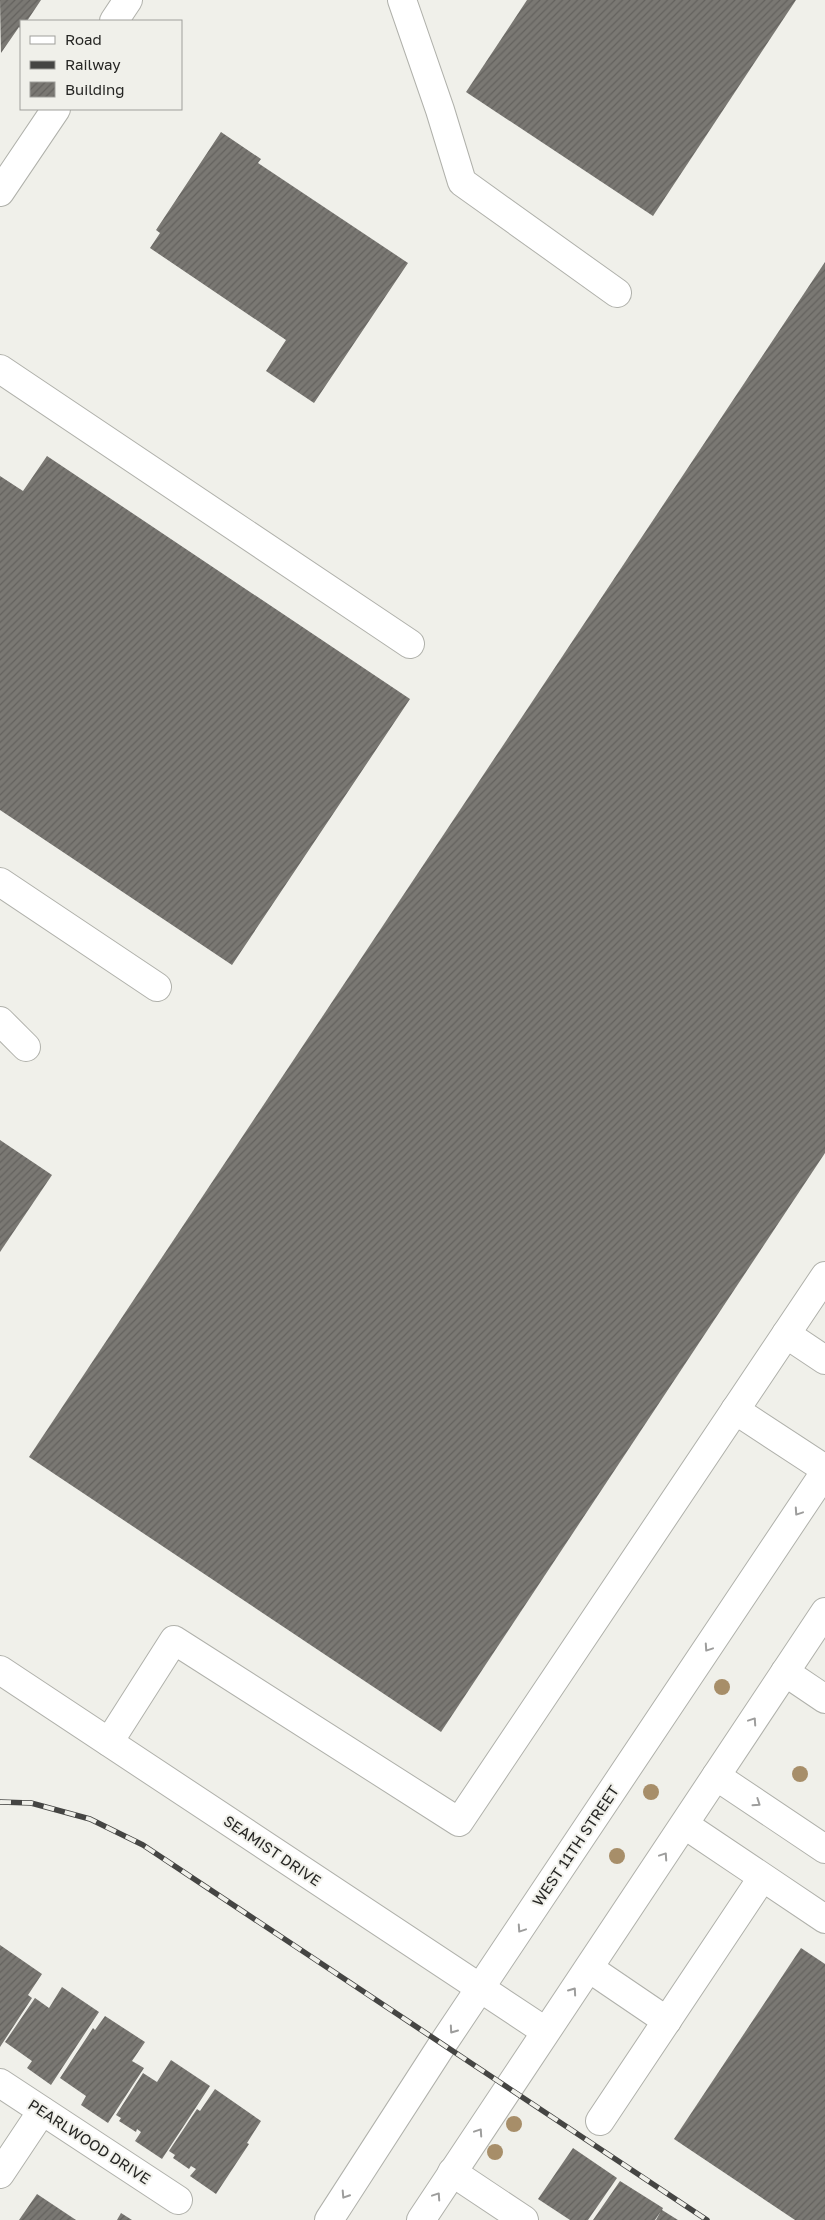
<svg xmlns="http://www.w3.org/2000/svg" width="825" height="2220" viewBox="0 0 825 2220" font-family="'Golos Text',sans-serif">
	<defs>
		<pattern id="building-hatch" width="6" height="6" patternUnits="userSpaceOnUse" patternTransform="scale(1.25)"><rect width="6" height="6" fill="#7a7873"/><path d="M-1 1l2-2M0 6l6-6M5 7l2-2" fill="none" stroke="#64625e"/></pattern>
	</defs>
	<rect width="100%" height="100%" fill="#f0f0ea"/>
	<g fill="url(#building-hatch)">
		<polygon points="0,0 41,0 27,21 21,21 21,29 19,27 1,53"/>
		<polygon points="527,0 796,0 653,216 466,92"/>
		<polygon points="221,132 261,159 258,163 408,263 314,403 266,371 286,340 150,248 160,233 156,230"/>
		<polygon points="825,262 825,1153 441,1732 29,1457"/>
		<polygon points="47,456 410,699 232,965 0,810 0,476 23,491"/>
		<polygon points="0,1140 52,1175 0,1252"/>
		<polygon points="0,1945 42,1974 28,1995 32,1998 0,2047"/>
		<polygon points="801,1948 825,1964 825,2220 795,2220 674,2139"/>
		<polygon points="62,1987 99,2012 51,2085 27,2068 32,2061 5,2042 35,1998 49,2008"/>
		<polygon points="105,2016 145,2042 132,2061 144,2068 108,2123 81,2105 86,2096 60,2078 93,2028 95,2030"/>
		<polygon points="171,2060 210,2086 162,2159 135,2141 141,2132 137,2129 136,2132 119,2121 121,2118 116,2115 143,2073 157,2082"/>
		<polygon points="215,2089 261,2121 247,2143 249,2144 216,2194 190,2176 196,2169 191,2166 189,2169 173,2158 175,2155 169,2151 197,2109 200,2111"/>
		<polygon points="573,2148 617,2178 588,2220 570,2220 538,2199"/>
		<polygon points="620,2181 663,2208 662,2210 678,2220 656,2220 661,2211 655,2220 593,2220"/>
		<polygon points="37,2194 76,2220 19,2220"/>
		<polygon points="121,2213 132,2220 117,2220"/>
	</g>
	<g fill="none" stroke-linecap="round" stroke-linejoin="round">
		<defs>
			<g id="minor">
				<polyline points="402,0 440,110 462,182 617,293"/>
				<polyline points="114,21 128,0"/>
				<polyline points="0,192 56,109"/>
				<polyline points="0,369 410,644"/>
				<polyline points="0,882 157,987"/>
				<polyline points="0,1021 26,1047"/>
				<polyline points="786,1334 825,1360"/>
				<polyline points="735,1410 825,1469"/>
				<polyline points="0,1670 545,2031"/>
				<polyline points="785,1672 825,1699"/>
				<polyline points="109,1742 174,1640 459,1822 825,1276"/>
				<polyline points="716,1776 825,1849"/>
				<polyline points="685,1825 825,1919"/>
				<polyline points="589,1968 667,2021"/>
				<polyline points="0,2083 178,2200"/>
				<polyline points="600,2121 762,1878"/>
				<polyline points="452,2172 524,2220"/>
				<polyline points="0,2174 42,2111"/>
			</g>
			<g id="major">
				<polyline points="329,2220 442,2045 825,1472"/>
				<polyline points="421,2220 825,1612"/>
			</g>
		</defs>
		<use href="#minor" stroke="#b0b1ab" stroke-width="30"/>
		<use href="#major" stroke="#b0b1ab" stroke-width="30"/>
		<use href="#minor" stroke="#fff" stroke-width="28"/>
		<use href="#major" stroke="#fff" stroke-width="28"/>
		<defs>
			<polyline id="rail" points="0,1802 31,1803 90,1819 143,1845 707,2220"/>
		</defs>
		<use href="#rail" stroke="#454543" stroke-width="5.5"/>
		<use href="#rail" stroke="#f0f0ea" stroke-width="4" stroke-dasharray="11" stroke-linecap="butt"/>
	</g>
	<g fill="#a78e69">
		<circle cx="722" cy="1687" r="8"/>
		<circle cx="800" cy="1774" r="8"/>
		<circle cx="651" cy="1792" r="8"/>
		<circle cx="617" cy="1856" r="8"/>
		<circle cx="514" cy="2124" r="8"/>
		<circle cx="495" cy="2152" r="8"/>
	</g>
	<defs><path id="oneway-chevron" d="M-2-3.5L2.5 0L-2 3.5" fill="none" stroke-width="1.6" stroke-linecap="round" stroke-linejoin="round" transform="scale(1.25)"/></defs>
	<g stroke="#9d9d9c">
		<use href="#oneway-chevron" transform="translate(798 1512) rotate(124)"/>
		<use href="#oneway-chevron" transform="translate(708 1648) rotate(124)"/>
		<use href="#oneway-chevron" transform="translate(753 1721) rotate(-56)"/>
		<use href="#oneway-chevron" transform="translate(757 1803) rotate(34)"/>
		<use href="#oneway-chevron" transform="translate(664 1856) rotate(-56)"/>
		<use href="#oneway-chevron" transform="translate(521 1929) rotate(124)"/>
		<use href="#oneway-chevron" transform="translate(573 1991) rotate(-55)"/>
		<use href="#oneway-chevron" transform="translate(453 2030) rotate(125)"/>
		<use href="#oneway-chevron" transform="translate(479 2132) rotate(-56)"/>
		<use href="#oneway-chevron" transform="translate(345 2195) rotate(123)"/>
		<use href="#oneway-chevron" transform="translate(437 2196) rotate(-56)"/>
	</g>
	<g text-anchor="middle" stroke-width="4" stroke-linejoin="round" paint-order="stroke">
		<g font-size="15" fill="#262624" stroke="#f0f0ea">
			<text transform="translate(576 1846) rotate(-56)" y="5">WEST 11TH STREET</text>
			<text transform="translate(272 1851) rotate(34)" y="5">SEAMIST DRIVE</text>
			<text transform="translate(89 2142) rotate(33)" y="5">PEARLWOOD DRIVE</text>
		</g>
	</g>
	<rect x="20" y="20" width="162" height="90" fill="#f0f0ea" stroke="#9f9f9b"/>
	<rect x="30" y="36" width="25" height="8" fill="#ffffff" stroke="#9f9f9b"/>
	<text x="65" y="45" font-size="15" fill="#262624">Road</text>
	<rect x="30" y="61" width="25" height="8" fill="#454543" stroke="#9f9f9b"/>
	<text x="65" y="70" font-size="15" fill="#262624">Railway</text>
	<rect x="30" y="82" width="25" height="15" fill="url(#building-hatch)" stroke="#9f9f9b"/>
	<text x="65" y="95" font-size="15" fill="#262624">Building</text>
</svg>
